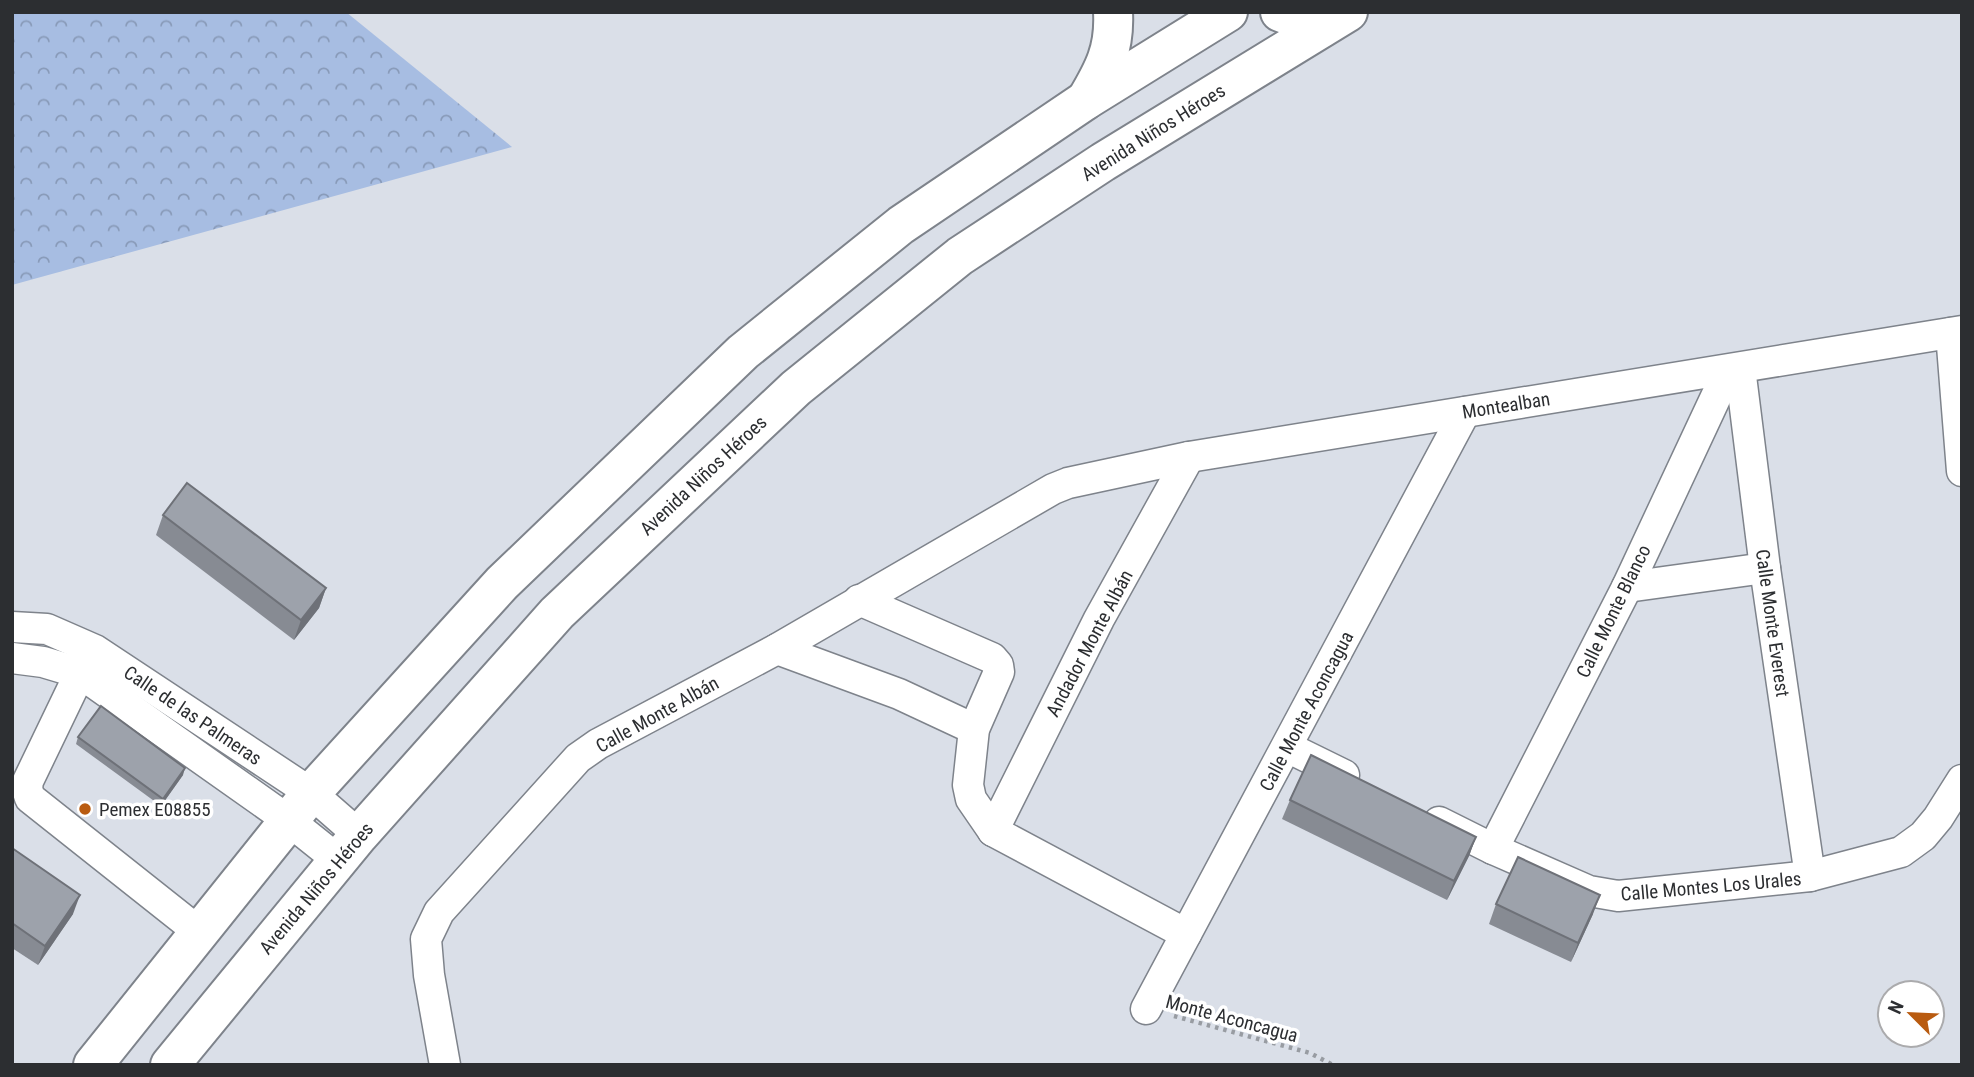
<svg xmlns="http://www.w3.org/2000/svg" width="1974" height="1077" viewBox="0 0 1974 1077" font-family="'Roboto Condensed',sans-serif">
	<defs>
		<pattern id="park-crowns" width="20" height="18" patternUnits="userSpaceOnUse" patternTransform="scale(1.75)"><rect width="20" height="18" fill="#a7bde2"/><path d="M2 6a3 3 0 1 1 6 0M12 15a3 3 0 1 1 6 0" fill="none" stroke="#889ab8"/></pattern>
	</defs>
	<rect width="100%" height="100%" fill="#dadfe8"/>
	<polygon fill="url(#park-crowns)" points="12,12 346,12 512,147 12,285"/>
	<g fill="none" stroke-linecap="round" stroke-linejoin="round">
		<defs>
			<g id="minor">
				<polyline points="1951,333 1962,471"/>
				<polyline points="1740,368 1765,568 1810,876"/>
				<polyline points="1627,587 1765,568"/>
				<polyline points="859,600 992,658 998,665 999,672 974,729 968,785 971,799 993,831 1186,934"/>
				<polyline points="12,627 47,629 95,650 311,793 359,835"/>
				<polyline points="777,649 899,694 974,729"/>
				<polyline points="91,656 80,673 28,781 27,789 30,798 199,932"/>
				<polyline points="12,658 43,662 80,673 288,820 338,860"/>
				<polyline points="1287,747 1344,775"/>
				<polyline points="1439,822 1493,849 1589,891 1618,896 1810,876 1901,852 1923,836 1938,818 1962,780"/>
				<polyline points="993,831 1099,619 1189,457"/>
				<polyline points="1493,849 1627,587 1728,371"/>
				<polyline points="1146,1009 1465,412"/>
				<polyline points="445,1065 429,975 426,939 439,912 578,758 598,744 777,649 1053,489 1068,483 1189,457 1962,331"/>
			</g>
			<g id="major">
				<polyline points="1280,12 1321,28"/>
				<path d="M1086,100C1104,70 1115,49 1113,12"/>
				<polyline points="93,1065 311,793 502,583 743,352 901,225 1086,100 1228,12"/>
				<polyline points="170,1065 359,835 557,613 796,388 960,256 1103,162 1348,12"/>
			</g>
		</defs>
		<use href="#minor" stroke="#7e838b" stroke-width="33"/>
		<use href="#major" stroke="#7e838b" stroke-width="42"/>
		<polyline stroke="#989ca2" stroke-width="4.5" stroke-dasharray="3.5 5" stroke-linecap="butt" points="1174,1016 1310,1053 1333,1065"/>
		<use href="#minor" stroke="#fff" stroke-width="30"/>
		<use href="#major" stroke="#fff" stroke-width="38"/>
	</g>
	<g fill="#878b93">
		<polygon points="163,515 326,588 319,608 294,640 156,535"/>
		<polygon points="78,737 183,775 161,806 76,744"/>
		<polygon points="1290,800 1476,837 1469,856 1447,900 1282,819"/>
		<polygon points="12,848 73,914 38,965 12,948"/>
		<polygon points="1496,904 1593,914 1571,962 1489,924"/>
	</g>
	<g fill="#6e7178">
		<polygon points="326,588 319,608 294,640 301,620"/>
		<polygon points="185,768 183,775 161,806 163,799"/>
		<polygon points="1476,837 1469,856 1447,900 1454,881"/>
		<polygon points="80,895 73,914 38,965 45,946"/>
		<polygon points="1600,895 1593,914 1571,962 1578,943"/>
	</g>
	<g fill="#9da2ab" stroke="#6e7178" stroke-width="2">
		<polygon points="187,483 326,588 301,620 163,515"/>
		<polygon points="101,706 185,768 163,799 78,737"/>
		<polygon points="1311,755 1476,837 1454,881 1290,800"/>
		<polygon points="12,848 80,895 45,946 12,923"/>
		<polygon points="1518,857 1600,895 1578,943 1496,904"/>
	</g>
	<circle fill="#b95b10" stroke="#fff" stroke-width="2.5" cx="85" cy="809" r="7"/>
	<g text-anchor="middle" stroke-width="7" stroke-linejoin="round" paint-order="stroke">
		<g font-size="19" fill="#2c2e31" stroke="#fff">
			<text transform="translate(1153 132) rotate(-32)" y="7">Avenida Niños Héroes</text>
			<text transform="translate(1506 405) rotate(-9)" y="7">Montealban</text>
			<text transform="translate(703 475) rotate(-43)" y="7">Avenida Niños Héroes</text>
			<text transform="translate(1613 611) rotate(-64)" y="7">Calle Monte Blanco</text>
			<text transform="translate(1773 623) rotate(82)" y="7">Calle Monte Everest</text>
			<text transform="translate(1089 643) rotate(-62)" y="7">Andador Monte Albán</text>
			<text transform="translate(1306 711) rotate(-62)" y="7">Calle Monte Aconcagua</text>
			<text transform="translate(657 714) rotate(-29)" y="7">Calle Monte Albán</text>
			<text transform="translate(193 715) rotate(34)" y="7">Calle de las Palmeras</text>
			<text transform="translate(1711 886) rotate(-5)" y="7">Calle Montes Los Urales</text>
			<text transform="translate(316 888) rotate(-50)" y="7">Avenida Niños Héroes</text>
			<text transform="translate(1232 1018) rotate(15)" y="7">Monte Aconcagua</text>
		</g>
		<g font-size="19" fill="#2c2e31" stroke="#fff" text-anchor="start">
			<text x="99" y="816">Pemex E08855</text>
		</g>
	</g>
	<rect width="1974" height="1077" fill="none" stroke="#2c2e31" stroke-width="28"/>
	<g transform="translate(1911 1014) rotate(294)"><circle r="33" fill="#ffffff" stroke="#ababad" stroke-width="2"/>
	<path d="M0-5L12 26L0 18L-12 26Z" fill="#b95b10"/>
	<text y="-10" font-size="19" font-weight="bold" text-anchor="middle" fill="#2c2e31">N</text>
	</g>
</svg>
